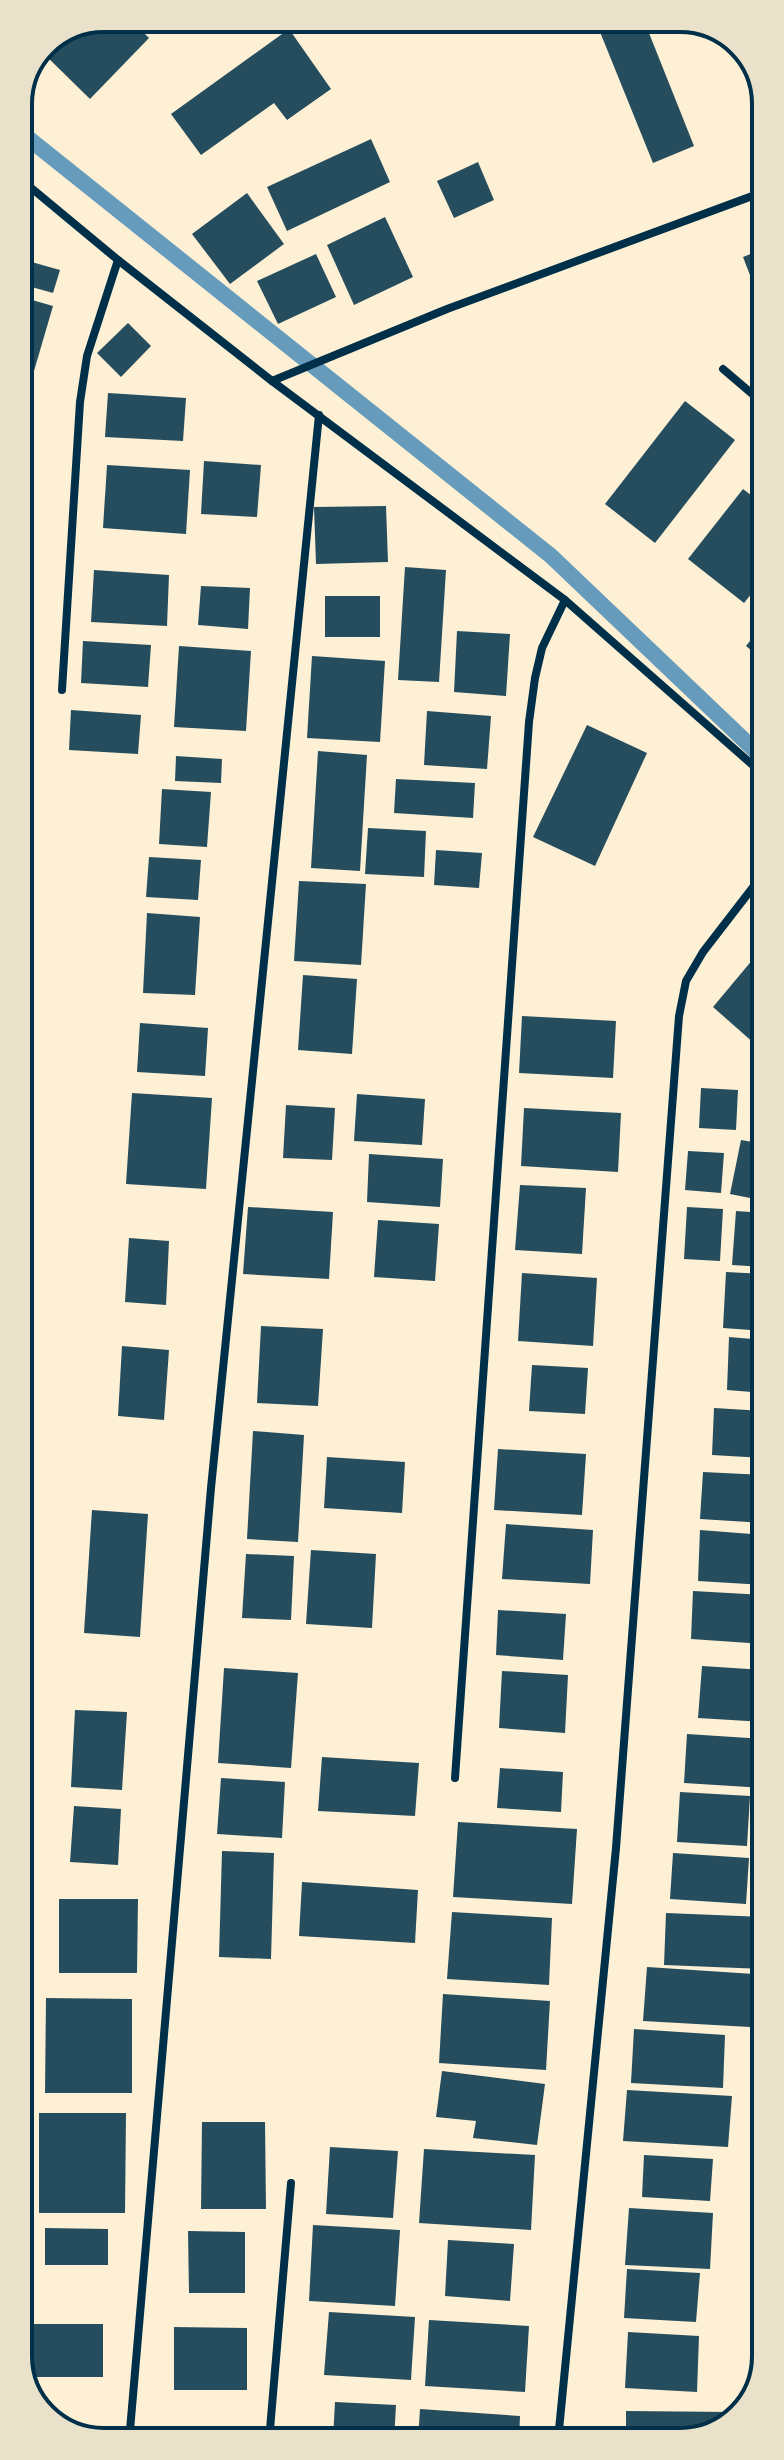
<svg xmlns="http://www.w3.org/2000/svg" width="784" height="2460" viewBox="0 0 784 2460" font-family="Ubuntu,sans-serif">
	<rect width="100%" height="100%" fill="#fdf0d5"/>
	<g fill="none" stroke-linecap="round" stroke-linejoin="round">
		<polyline stroke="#669bbc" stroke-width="16" points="18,130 551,556 764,759"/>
	</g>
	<g fill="#264d5e">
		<polygon points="104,18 129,18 149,38 90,99 40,50 44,43"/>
		<polygon points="606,18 643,18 694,146 653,163 596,22"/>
		<polygon points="289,29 331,89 287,120 274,103 201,155 171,114"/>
		<polygon points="371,139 390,182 287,231 267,187"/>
		<polygon points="478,162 494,200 454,218 437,181"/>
		<polygon points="247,193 284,244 230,284 192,234"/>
		<polygon points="385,217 413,277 354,305 327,245"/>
		<polygon points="763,249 763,309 743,257"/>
		<polygon points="316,254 336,297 278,324 257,281"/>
		<polygon points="28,261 60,270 53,293 21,284"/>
		<polygon points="18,296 53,306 34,371 18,366"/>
		<polygon points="128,323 151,346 121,377 97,353"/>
		<polygon points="108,393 186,398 183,441 105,437"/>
		<polygon points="685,401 735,440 655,543 605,504"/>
		<polygon points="204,461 261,465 257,517 201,514"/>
		<polygon points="107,465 190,470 186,534 103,528"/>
		<polygon points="743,489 764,505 764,578 744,603 688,559"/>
		<polygon points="386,506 388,562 316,564 314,507"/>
		<polygon points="405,567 446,570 439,682 398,680"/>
		<polygon points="94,570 169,575 167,626 91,622"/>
		<polygon points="201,586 250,588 248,629 198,625"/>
		<rect x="325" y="596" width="55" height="41"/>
		<polygon points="764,623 764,661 746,646"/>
		<polygon points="457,631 510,634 506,696 454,692"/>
		<polygon points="83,641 151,645 148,687 81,683"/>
		<polygon points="179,646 251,651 246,731 174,727"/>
		<polygon points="312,656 385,661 380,742 307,738"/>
		<polygon points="71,710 141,715 138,754 69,750"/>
		<polygon points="427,711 491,716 487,769 424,765"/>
		<polygon points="587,725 647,753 595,866 533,837"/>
		<polygon points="318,751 367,755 360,871 311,868"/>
		<polygon points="176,756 222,759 221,783 175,781"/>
		<polygon points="396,779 475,783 473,818 394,813"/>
		<polygon points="162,789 211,792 207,847 159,844"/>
		<polygon points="368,828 426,831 424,877 365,874"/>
		<polygon points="436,850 482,853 479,888 434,885"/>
		<polygon points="149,857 201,860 198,900 146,897"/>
		<polygon points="299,881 366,884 361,965 294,961"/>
		<polygon points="147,913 200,917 195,995 143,993"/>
		<polygon points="764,946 764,1052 713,1007"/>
		<polygon points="303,975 357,979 352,1054 298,1050"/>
		<polygon points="522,1016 616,1021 613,1078 519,1073"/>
		<polygon points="140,1023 208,1028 205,1076 137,1072"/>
		<polygon points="701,1088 738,1090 736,1130 699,1128"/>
		<polygon points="132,1093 212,1098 206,1189 126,1184"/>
		<polygon points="357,1094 425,1099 422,1145 354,1141"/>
		<polygon points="286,1105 335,1108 332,1160 283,1158"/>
		<polygon points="524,1108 621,1113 618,1172 521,1166"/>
		<polygon points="741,1140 764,1144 765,1201 730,1194"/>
		<polygon points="688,1151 724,1153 721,1193 685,1190"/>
		<polygon points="369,1154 443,1159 440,1207 367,1202"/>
		<polygon points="520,1185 586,1188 582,1254 515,1250"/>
		<polygon points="248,1207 333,1212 329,1279 243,1274"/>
		<polygon points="687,1207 723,1209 720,1261 684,1259"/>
		<polygon points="736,1211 765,1213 765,1267 732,1265"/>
		<polygon points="378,1220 439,1224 435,1281 374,1277"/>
		<polygon points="129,1238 169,1241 166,1305 125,1302"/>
		<polygon points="726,1272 765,1274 765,1331 723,1328"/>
		<polygon points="522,1273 597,1278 593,1346 518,1341"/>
		<polygon points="261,1326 323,1329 318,1406 257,1403"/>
		<polygon points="729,1337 765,1340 765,1393 727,1390"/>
		<polygon points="122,1346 169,1350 164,1420 118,1416"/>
		<polygon points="532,1365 588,1368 585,1414 529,1411"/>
		<polygon points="714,1408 765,1411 765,1458 712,1455"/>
		<polygon points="253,1431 304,1435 298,1542 247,1539"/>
		<polygon points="498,1449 586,1454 582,1515 494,1510"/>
		<polygon points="327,1457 405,1462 402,1513 324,1508"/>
		<polygon points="703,1472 765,1475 765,1523 700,1519"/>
		<polygon points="92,1510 148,1514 140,1637 84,1633"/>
		<polygon points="506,1524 593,1530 590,1584 502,1579"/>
		<polygon points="700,1530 765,1535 765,1585 698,1581"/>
		<polygon points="311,1550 376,1554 372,1628 306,1624"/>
		<polygon points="246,1554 294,1556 291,1620 242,1618"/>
		<polygon points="693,1591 765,1595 764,1644 691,1639"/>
		<polygon points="498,1610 566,1614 563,1660 496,1655"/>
		<polygon points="702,1666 765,1670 765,1722 698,1718"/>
		<polygon points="224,1668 298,1673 291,1768 218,1763"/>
		<polygon points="502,1671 568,1675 565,1733 499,1728"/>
		<polygon points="75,1710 127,1712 122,1790 71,1787"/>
		<polygon points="687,1734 765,1739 765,1788 684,1783"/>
		<polygon points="322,1757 419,1763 415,1816 318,1811"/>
		<polygon points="500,1768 563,1772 561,1812 497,1808"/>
		<polygon points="221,1778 285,1782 282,1838 217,1834"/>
		<polygon points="680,1792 750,1796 747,1846 677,1842"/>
		<polygon points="74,1806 121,1809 118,1865 70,1862"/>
		<polygon points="458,1822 577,1829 572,1904 453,1897"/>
		<polygon points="222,1851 274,1853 271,1959 219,1957"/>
		<polygon points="673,1853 749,1858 746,1904 670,1899"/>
		<polygon points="302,1882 418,1890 415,1943 299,1936"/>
		<polygon points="59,1899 138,1899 137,1973 59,1973"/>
		<polygon points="452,1912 552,1918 549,1985 447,1979"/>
		<polygon points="666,1913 765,1917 766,1969 664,1965"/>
		<polygon points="647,1967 754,1974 750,2027 643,2021"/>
		<polygon points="443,1994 550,2001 546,2070 439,2063"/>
		<polygon points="46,1998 132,1999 132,2093 45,2093"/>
		<polygon points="634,2029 725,2035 723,2088 631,2083"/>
		<polygon points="764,2043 766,2043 766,2081 757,2079"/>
		<polygon points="442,2071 545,2084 537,2145 473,2138 476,2121 436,2117"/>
		<polygon points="627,2090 732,2096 728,2147 623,2141"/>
		<polygon points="39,2113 126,2113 125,2213 39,2213"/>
		<polygon points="202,2122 265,2122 266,2209 201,2209"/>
		<polygon points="330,2147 398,2151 393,2218 326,2214"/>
		<polygon points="424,2149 535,2155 531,2230 419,2223"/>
		<polygon points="644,2155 713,2159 710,2201 642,2197"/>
		<polygon points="629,2208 713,2213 710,2269 625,2265"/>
		<polygon points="313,2225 400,2230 395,2306 309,2301"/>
		<polygon points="45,2228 108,2229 108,2265 45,2265"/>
		<polygon points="188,2231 245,2232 245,2293 189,2293"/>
		<polygon points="448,2240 514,2244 510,2301 445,2296"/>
		<polygon points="627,2269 700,2273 696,2322 624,2318"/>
		<polygon points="329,2312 415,2317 411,2380 324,2375"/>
		<polygon points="429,2320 529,2326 525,2392 425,2386"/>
		<rect x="32" y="2324" width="71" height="53"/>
		<polygon points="174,2327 247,2328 247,2390 174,2390"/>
		<polygon points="628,2332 699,2336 697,2392 625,2388"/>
		<polygon points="335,2402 396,2405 394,2441 333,2439"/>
		<polygon points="420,2409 520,2416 519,2440 418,2440"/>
		<polygon points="626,2411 731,2412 731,2420 702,2439 626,2440"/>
	</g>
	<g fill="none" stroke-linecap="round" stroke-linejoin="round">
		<g stroke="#003049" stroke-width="8">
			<polyline points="18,177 118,260 272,381 565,600 764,775"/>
			<polyline points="723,369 764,404"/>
			<polyline points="272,381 447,309 763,192"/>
			<polyline points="62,690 80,402 87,356 118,260"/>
			<polyline points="455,1778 529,722 535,678 542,648 565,600"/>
			<polyline points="558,2440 616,1848 679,1016 686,981 703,952 764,873"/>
			<polyline points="269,2441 291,2183"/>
			<polyline points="129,2442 211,1488 319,415"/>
		</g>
	</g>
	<path d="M0 0H784V2460H0ZM104 32H680A72 72 0 0 1 752 104V2356A72 72 0 0 1 680 2428H104A72 72 0 0 1 32 2356V104A72 72 0 0 1 104 32Z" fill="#e9e1ca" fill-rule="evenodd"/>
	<path fill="none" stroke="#003049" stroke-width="4" d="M104 32H680A72 72 0 0 1 752 104V2356A72 72 0 0 1 680 2428H104A72 72 0 0 1 32 2356V104A72 72 0 0 1 104 32Z"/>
</svg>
